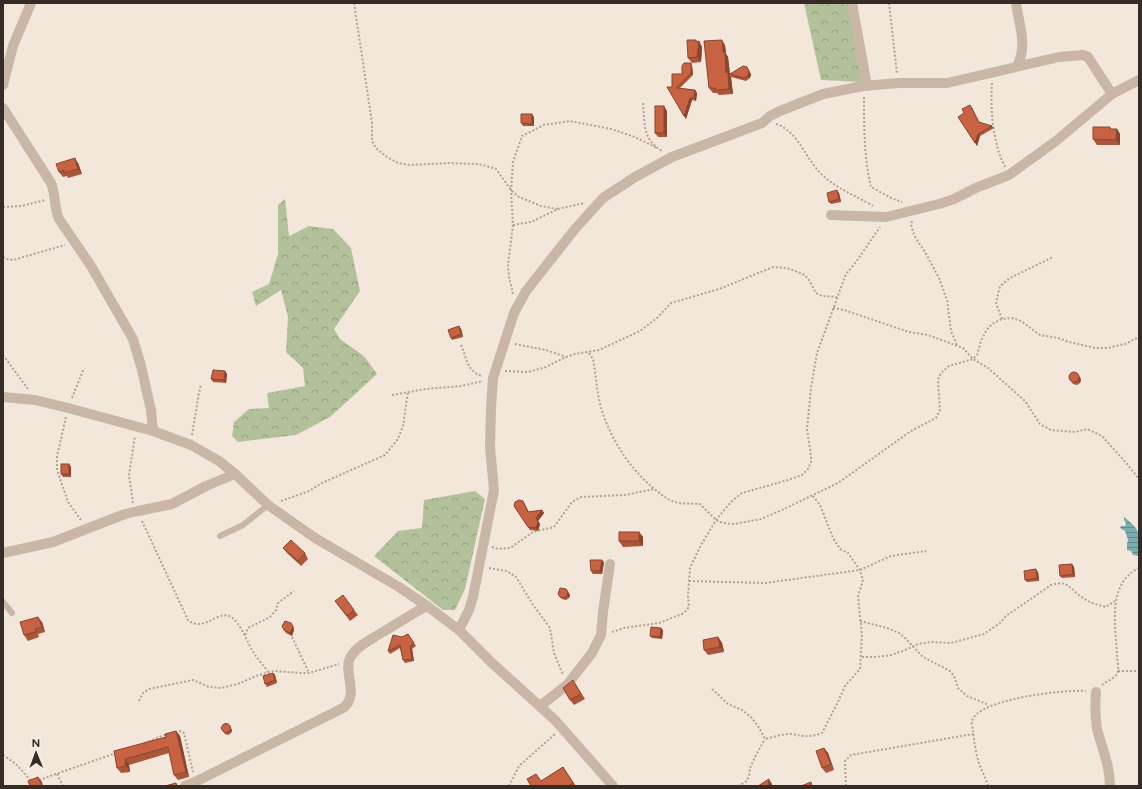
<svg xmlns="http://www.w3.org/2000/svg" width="1142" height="789" viewBox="0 0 1142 789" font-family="Figtree,sans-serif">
	<defs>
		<pattern id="forest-crowns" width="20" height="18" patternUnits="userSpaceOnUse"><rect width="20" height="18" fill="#b3c19a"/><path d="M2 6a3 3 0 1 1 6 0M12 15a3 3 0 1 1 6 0" fill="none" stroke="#929d7e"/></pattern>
		<pattern id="water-rules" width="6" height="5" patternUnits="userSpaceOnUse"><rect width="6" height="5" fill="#79acaf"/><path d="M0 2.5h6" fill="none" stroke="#648c8e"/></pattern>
	</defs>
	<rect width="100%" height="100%" fill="#f2e7da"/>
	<g fill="url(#forest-crowns)">
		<polygon points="804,3 849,3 862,75 861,82 821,80"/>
		<polygon points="285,199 289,236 309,226 333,229 351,248 360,291 334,329 340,339 364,356 377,374 330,417 296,435 238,442 232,436 234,422 249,409 269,408 267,393 305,386 303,368 286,352 288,317 281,290 256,306 252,292 269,284 278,254 278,205"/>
		<polygon points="475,491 485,499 465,589 455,610 443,610 374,556 398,531 422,528 424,500"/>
	</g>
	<path fill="url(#water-rules)" d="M1124,517C1142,531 1139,534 1139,556L1133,555L1131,551L1127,550V544L1128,540L1125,531L1120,528L1121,526H1125L1126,523L1124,520Z"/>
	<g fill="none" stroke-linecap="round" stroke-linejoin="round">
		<g stroke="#b6a090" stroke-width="2" stroke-dasharray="2 2" stroke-linecap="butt">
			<polyline points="354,3 372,123 372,141 376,148 387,157 398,163 410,165 449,163 478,164 486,166 496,169 511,190 519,197 541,206 558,209"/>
			<polyline points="889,3 897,74"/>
			<path d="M992,83C990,109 993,144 1005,167"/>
			<path d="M864,97C864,125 864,159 871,187L891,198L902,202"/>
			<path d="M643,103C645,124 642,139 662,151"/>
			<path d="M776,124C795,130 802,150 813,164C827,185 851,193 873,206"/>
			<polyline points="3,207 22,206 45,200"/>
			<polyline points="912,221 911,225 915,237 925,252 939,278 947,300 951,331 957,345"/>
			<polyline points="513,225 531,222 558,209 584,203"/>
			<polyline points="3,257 7,259 13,260 65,245"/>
			<polyline points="513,294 509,277 508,264 513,225 511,190 513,162 522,136 544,125 570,121 611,129 635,137 657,148"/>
			<polyline points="833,308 844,310 909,332 928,335 963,348 973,359 988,368 1025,401 1040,424 1051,430 1075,432 1087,429 1102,436 1127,464 1139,479"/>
			<polyline points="1002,319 996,303 1000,286 1010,278 1053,257"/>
			<polyline points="515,344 546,350 566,357"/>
			<path d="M461,345C467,358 467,373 483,376"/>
			<path d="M589,353L593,359C596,375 597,393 601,408C611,440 631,471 657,491C661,494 665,498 670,500C679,505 690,503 700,504L716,520L723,523L734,524L761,519L784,509L838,483L911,431L936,418L940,410L938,380L941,373L949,366L973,359L977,355L981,341L986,331L992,324L1002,319L1012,318L1021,321L1040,335L1058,338L1069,342L1095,348H1107L1125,344L1139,337"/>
			<polyline points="3,355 28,389"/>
			<polyline points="505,371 528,372 546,367 566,357 575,354 599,350 640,331 657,318 671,303 719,289 773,267 787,268 805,275 809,280 816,293 822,296 837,297"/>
			<polyline points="392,395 426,389 461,386 483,381"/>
			<polyline points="72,398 84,368"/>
			<polyline points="66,417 57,456 57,470 68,502 81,520"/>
			<polyline points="192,435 199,393 201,384"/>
			<polyline points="281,501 309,491 322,483 385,455 398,439 403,426 408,392"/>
			<polyline points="133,503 129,475 135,436"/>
			<path d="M142,521L188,620C204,633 218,609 231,617C241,623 247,643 254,653C258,660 264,666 269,673"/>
			<polyline points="492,547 498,549 510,548 533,532 554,527 572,502 581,497 625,495 654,489"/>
			<polyline points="489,568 507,571 516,577 533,605 550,628 554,653 563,675"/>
			<polyline points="689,581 765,583 860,570 891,556 926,551"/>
			<polyline points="860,621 887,628 899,633 905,638 923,657 950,671 954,676 958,688 967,696 989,705"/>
			<polyline points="612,632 624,628 659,623 682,614 687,610 689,606 688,596 690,568 701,545 716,520 731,502 742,493 788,480 802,475 808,469 811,462 811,455 807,430 811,388 817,353 846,274 856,262 880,227"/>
			<polyline points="245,635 248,628 270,617 276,610 278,603 294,591"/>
			<polyline points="292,637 309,673"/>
			<path d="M862,657H875L891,655L905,650L918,644L932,642L951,643L984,634L1000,623L1006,616L1051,585C1069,579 1070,590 1083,598C1090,603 1098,605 1106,607L1115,601"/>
			<polyline points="1118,671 1139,671"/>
			<path d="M1102,685C1107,680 1116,679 1118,671C1119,667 1117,660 1117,656C1116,627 1106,584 1139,568"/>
			<path d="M712,689L728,704L742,710L751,717L758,726L765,739C773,737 782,734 791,734C804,736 808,738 822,733L837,704L845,686L860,669L862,634L858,597L863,580L860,570L848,553L840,549L833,538L820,505L812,495"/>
			<polyline points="139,701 143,693 149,689 193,680 209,687 221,688 238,684 256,676 274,671 301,673 309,673 339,664"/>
			<polyline points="175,732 180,731 184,733 193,772"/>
			<polyline points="145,743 167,734"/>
			<polyline points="3,755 16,764 31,781"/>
			<polyline points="57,774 63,786"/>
			<polyline points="39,780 116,753"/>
			<polyline points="509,786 519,766 555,734"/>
			<polyline points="738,786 747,781 749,776 750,768 756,755 765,739"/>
			<polyline points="846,786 845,761 851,755 973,734"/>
			<path d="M988,786C986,779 983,773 980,766C976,755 974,742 973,730C973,728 971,723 972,721C977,699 1067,689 1086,691"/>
		</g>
		<g stroke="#cab6a6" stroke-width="6">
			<polyline points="220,536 243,525 268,505"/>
			<polyline points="3,602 12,613"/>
		</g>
		<g stroke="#cab6a6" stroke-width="10">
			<polyline points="852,3 867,86"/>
			<path d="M1016,3C1019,25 1028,46 1017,66"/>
			<polyline points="3,85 13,46 31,3"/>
			<path d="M3,108L51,183C56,195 54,208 59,219L91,266L133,339L141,366L151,410L153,431"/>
			<polyline points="831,215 886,217 939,204 954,199 978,187 1009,175 1056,141 1112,94 1139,80"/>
			<polyline points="3,553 53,542 125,514 138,511 172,504 206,486 235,474"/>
			<polyline points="459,630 469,610 473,597 494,490 490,447 491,408 493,378 514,313 526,291 575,229 603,198 635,177 672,157 762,123 770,116 780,111 823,94 863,86 898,83 947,83 1059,57 1083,55 1088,57 1112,94"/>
			<path d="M1096,692C1095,704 1095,716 1097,729C1102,748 1110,766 1110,786"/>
			<polyline points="540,706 567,685 592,653 601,635 603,612 610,564"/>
			<path d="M185,786L195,782L343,708C360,695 343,672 350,658C356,646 371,640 381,633C397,624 411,614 427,606"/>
		</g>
		<polyline stroke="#cab6a6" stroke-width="10" points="3,397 35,400 68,408 153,431 191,445 219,461 235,474 268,505 315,538 399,587 427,606 459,630 492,663 555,720 613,786"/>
	</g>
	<g fill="#ab5539">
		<polygon points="699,41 702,47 701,62 692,63 688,58 697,42"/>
		<polygon points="725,45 726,54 728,57 730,75 731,77 733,94 719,95 717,93 713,93 709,88"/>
		<polygon points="692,66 693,75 680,88 695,90 697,93 696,101 692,100 686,119 672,87"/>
		<polygon points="730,74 751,74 750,78 746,81 731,77"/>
		<polygon points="972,107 979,123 992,126 994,128 980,136 977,146 964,113"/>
		<polygon points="667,111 667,137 658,137 655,133"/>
		<polygon points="534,117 534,126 523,126 521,123"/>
		<polygon points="1110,127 1111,129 1117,129 1120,134 1120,145 1097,145 1093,139"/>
		<polygon points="78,163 82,174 68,178 67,176 63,177 59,172"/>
		<polygon points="839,193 841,202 831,204 829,202"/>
		<polygon points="459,326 461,329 463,337 452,340 451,338"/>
		<polygon points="225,371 227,374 226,383 213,382 211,379"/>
		<polygon points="1069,378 1081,379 1080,383 1077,385 1073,384"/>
		<polygon points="69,464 71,467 71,477 63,477 61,474"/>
		<polygon points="523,501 529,512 542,510 544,513 538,521 540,524 538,531 530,530 514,506"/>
		<polygon points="639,532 643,537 643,546 623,547 619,541"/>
		<polygon points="283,548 305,553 308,559 301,566 287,553"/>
		<polygon points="604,562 602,574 593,574 591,571"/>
		<polygon points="1072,564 1074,567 1075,577 1062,578 1060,576"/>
		<polygon points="1038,572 1039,581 1027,582 1025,580"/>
		<polygon points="566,589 570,595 569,598 566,600 562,599 558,594"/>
		<polygon points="335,601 354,610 358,615 350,621"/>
		<polygon points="42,622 45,632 38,634 39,637 28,641 24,635"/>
		<polygon points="291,623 293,626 294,630 292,636 286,633 284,630"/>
		<polygon points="663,630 662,639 652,638 650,636"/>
		<polygon points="408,634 416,646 412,649 414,661 405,663 403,660 400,648 390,654 388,651 402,637"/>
		<polygon points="718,637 722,643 724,652 708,655 704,650"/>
		<polygon points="273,673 275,675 277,683 267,687 265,684"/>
		<polygon points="576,685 585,699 574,705 570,700"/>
		<polygon points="228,724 232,730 231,733 228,735 225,734 221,728"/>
		<polygon points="176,731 180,736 189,777 178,780 174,775 169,753 129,765 130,772 121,773 117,768 114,751 166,737"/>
		<polygon points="824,748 828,753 834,770 826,773 822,768"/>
		<polygon points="563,767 576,786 531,786 541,781"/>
	</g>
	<g fill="#8b452e">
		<polygon points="696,40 698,44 699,41 702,47 701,62 697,57"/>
		<polygon points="722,40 725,45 726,54 728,57 730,75 731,77 733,94 729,89 723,52"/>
		<polygon points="691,63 692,66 693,75 691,73"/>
		<polygon points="747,67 751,74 750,78 748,76"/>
		<polygon points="695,90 697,93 696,101 694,98"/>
		<polygon points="690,98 692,100 686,119 684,116"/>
		<polygon points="664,106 667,111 667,137 664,133"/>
		<polygon points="532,114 534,117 534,126 532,124"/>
		<polygon points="1117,129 1120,134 1120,145 1116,140"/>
		<polygon points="978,134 980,136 977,146 975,143"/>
		<polygon points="75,158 78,163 82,174 78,169"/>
		<polygon points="837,190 839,193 841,202 839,199"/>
		<polygon points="459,326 461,329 463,337 461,334"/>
		<polygon points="225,371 227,374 226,383 224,380"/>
		<polygon points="1077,373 1081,379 1080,383 1078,380"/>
		<polygon points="69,464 71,467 71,477 69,474"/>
		<polygon points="542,510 544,513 538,521 540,524 538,531 536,528 536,518"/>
		<polygon points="639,532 643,537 643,546 639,541"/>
		<polygon points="602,560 604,562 602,574 600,571"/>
		<polygon points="1072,564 1074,567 1075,577 1073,574"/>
		<polygon points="1036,569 1038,572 1039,581 1037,578"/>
		<polygon points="568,592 570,595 569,598 567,596"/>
		<polygon points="38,617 42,622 45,632 42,627"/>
		<polygon points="291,623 293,626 294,630 292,636 290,633"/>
		<polygon points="661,628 663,630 662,639 660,637"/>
		<polygon points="718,637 722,643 724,652 720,647"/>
		<polygon points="410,646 412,649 414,661 412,659"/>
		<polygon points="273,673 275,675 277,683 275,680"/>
		<polygon points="230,727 232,730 231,733 229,731"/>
		<polygon points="176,731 180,736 189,777 186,772"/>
		<polygon points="824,748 828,753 834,770 831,764"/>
		<polygon points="125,759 129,765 130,772 126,766"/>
		<polygon points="38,777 42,782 43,786 42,786"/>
		<polygon points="769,779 772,784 772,786 768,786"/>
	</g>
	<g fill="#c76342" stroke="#8b452e">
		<polygon points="687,40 696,40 696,42 699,41 697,57 688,58"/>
		<polygon points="722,40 723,52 725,52 726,73 728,72 729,89 716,90 715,88 709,88 704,41"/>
		<polygon points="684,63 691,63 691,73 676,88 695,90 694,98 690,98 684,116 667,87 672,87 672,74 682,74 682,66"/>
		<polygon points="743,66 747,67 749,71 748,76 744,78 730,74"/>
		<polygon points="970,105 979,122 992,126 978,134 975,143 958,117 964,113 962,109"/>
		<rect x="655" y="106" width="9" height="27"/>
		<polygon points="521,114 532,114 532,124 521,123"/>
		<polygon points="1093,127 1110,127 1110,129 1117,129 1116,140 1093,139"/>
		<polygon points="75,158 78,169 64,173 64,170 59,172 56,164"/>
		<polygon points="837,190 839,199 829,202 827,193"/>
		<polygon points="459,326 461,334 451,338 448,330"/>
		<polygon points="213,370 225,371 224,380 211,379"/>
		<circle cx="1074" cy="377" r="5"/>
		<rect x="61" y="464" width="8" height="10"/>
		<polygon points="519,500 523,501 528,512 542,510 536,518 538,522 536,528 528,527 514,506 515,502"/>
		<rect x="619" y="532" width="20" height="9"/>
		<polygon points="291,540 305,553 298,561 283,548"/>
		<polygon points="590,560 602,560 600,571 591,571"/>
		<polygon points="1072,564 1073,574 1060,576 1059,565"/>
		<polygon points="1036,569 1037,578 1025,580 1024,571"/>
		<polygon points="560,588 566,589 568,592 567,596 564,598 560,597 558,594"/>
		<polygon points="343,595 354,610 347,616 335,601"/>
		<polygon points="38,617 42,627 35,629 36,632 24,635 20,622"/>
		<polygon points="285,621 291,623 293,627 290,633 284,630 282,626"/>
		<polygon points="651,627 661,628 660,637 650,636"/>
		<polygon points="408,634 414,643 410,646 412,659 403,660 400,645 388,651 393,635 402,637"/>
		<polygon points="718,637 720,647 704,650 703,640"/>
		<polygon points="273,673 275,680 265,684 263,676"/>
		<polygon points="573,680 581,694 570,700 563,688"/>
		<circle cx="226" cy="728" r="4.5"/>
		<polygon points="176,731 186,772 174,775 168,747 125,759 126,766 117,768 114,751 166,737 165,734"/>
		<polygon points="824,748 831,764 822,768 816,751"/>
		<polygon points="563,767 573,783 568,786 531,786 527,779 536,774 541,781"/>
		<polygon points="38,777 42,786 30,786 28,781"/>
		<polygon points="769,779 768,786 758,786"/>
		<polygon points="811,782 812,786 801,786"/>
		<polygon points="176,783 177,786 165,786"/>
	</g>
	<rect width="1142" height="789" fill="none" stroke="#362c27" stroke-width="8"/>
	<g transform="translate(36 753) rotate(359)" stroke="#f9f1e6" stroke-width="3" paint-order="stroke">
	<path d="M0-3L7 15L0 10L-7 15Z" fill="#362c27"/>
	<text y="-6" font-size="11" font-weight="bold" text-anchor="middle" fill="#362c27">N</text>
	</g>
</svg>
